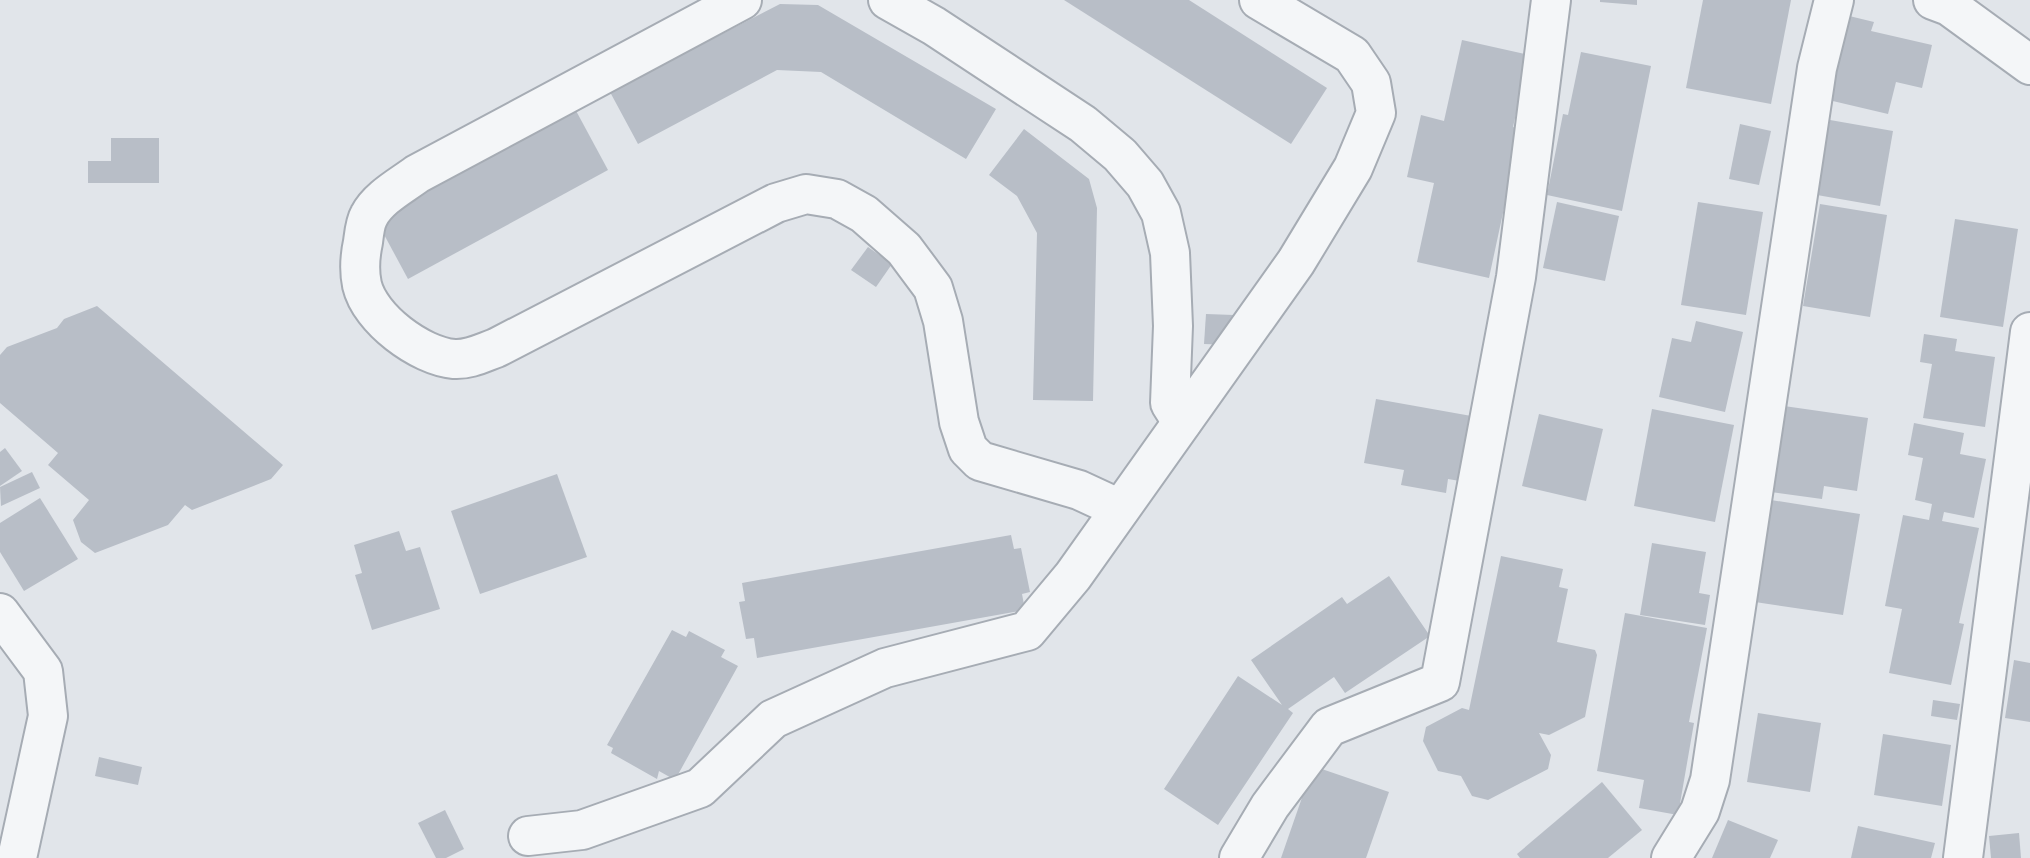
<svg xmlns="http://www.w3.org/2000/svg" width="2030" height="858" viewBox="0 0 2030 858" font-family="Barlow,sans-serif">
	<rect width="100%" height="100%" fill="#e1e5ea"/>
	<g fill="#b8bec7">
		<polygon points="1064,0 1189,0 1327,88 1291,144"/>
		<polygon points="1600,0 1637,0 1637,5 1600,2"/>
		<polygon points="1703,0 1791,0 1771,104 1686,88"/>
		<polygon points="780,4 818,5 996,109 966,159 821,72 777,70 638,144 610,92"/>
		<polygon points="1841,14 1874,22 1871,31 1932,45 1922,88 1896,82 1888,114 1820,98"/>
		<polygon points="1462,40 1529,55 1513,127 1521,129 1489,278 1417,262 1434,183 1407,177 1421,115 1444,121"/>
		<polygon points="1581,52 1651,66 1622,211 1547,195 1563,114 1568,115"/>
		<polygon points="574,107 608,170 408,279 374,216"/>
		<polygon points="1830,120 1893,131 1880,206 1817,195"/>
		<polygon points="1740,124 1771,131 1759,185 1729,179"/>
		<polygon points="1024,129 1089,179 1097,208 1093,401 1033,400 1037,233 1017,196 989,175"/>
		<polygon points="111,138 159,138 159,183 88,183 88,161 111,161"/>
		<polygon points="1557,202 1619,216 1605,281 1543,268"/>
		<polygon points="1698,202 1763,212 1746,315 1681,305"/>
		<polygon points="1820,204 1887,215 1870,317 1803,306"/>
		<polygon points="1955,219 2018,229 2003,327 1940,317"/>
		<polygon points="868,247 892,264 876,287 851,270"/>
		<polygon points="97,306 283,465 271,479 192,510 185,505 168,525 95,553 81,542 73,520 89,500 48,465 58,453 0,403 0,355 7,347 57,328 64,319"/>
		<polygon points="1206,314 1234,315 1232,345 1204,344"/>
		<polygon points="1696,321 1743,332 1725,412 1659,397 1672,338 1691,342"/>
		<polygon points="1924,334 1957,339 1955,351 1995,357 1985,427 1923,418 1932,364 1920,362"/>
		<polygon points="1376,399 1477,417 1466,482 1448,479 1446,493 1401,485 1404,470 1364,463"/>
		<polygon points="1784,406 1868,418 1857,491 1824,486 1822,499 1771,492"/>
		<polygon points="1652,409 1734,425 1715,522 1634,506"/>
		<polygon points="1539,414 1603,429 1586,501 1522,486"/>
		<polygon points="1914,423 1964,433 1960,454 1986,459 1974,518 1944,512 1942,521 1979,528 1959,623 1964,624 1951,685 1889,673 1902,609 1885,606 1903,515 1929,520 1932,504 1915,500 1923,458 1908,455"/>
		<polygon points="5,448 22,471 0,486 0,452"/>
		<polygon points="32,472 40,488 1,506 0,487"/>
		<polygon points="557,474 587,557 480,594 451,511"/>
		<polygon points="40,498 78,559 24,591 0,552 0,523"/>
		<polygon points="1771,500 1860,514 1843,615 1755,602"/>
		<polygon points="399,531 406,551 420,547 440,609 372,630 355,575 362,573 354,545"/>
		<polygon points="1011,535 1014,549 1021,548 1030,592 1022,594 1025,610 757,658 754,638 746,639 739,602 745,601 742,583"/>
		<polygon points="1652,543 1706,552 1699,593 1710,595 1705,625 1640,615"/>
		<polygon points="1501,556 1563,569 1559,587 1568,589 1557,642 1595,650 1597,655 1585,717 1549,735 1539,733 1551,755 1548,769 1488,800 1472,796 1461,776 1438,771 1423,741 1426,727 1462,708 1469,710"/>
		<polygon points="1389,576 1430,636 1345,693 1334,677 1288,709 1293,713 1218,825 1164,789 1238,676 1282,705 1251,660 1342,597 1347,604"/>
		<polygon points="1625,613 1707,628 1689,722 1694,723 1678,815 1639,808 1644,780 1597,771"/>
		<polygon points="672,630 686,637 689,631 725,650 721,657 738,666 675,780 659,771 657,779 611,753 613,748 607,745"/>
		<polygon points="2014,660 2030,663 2030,722 2005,718"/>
		<polygon points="1933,700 1960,704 1957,720 1931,716"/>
		<polygon points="1758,713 1821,723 1810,792 1747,782"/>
		<polygon points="1883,734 1951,745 1942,806 1874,795"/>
		<polygon points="99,757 142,767 138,785 95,776"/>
		<polygon points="1313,766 1389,792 1366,858 1281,858"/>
		<polygon points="1602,782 1642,830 1608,858 1520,858 1517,854"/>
		<polygon points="445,810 464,849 446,858 436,858 418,823"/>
		<polygon points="1728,820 1778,840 1770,858 1712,858"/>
		<polygon points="1858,826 1935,843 1931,858 1851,858"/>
		<polygon points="2019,833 2021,858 1991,858 1989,836"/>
	</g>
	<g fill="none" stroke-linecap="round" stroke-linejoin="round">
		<defs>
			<g id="minor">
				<path d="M742,0L417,174C401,186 378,198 369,216C365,223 364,234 363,242C360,256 359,271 362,285C370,319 420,356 454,359C469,360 482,353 496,348L776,203L806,194L837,199L864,214L904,249L933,288L943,321L959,422L968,449L980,461L1079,490L1120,509"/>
				<polyline points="888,0 934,26 1083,124 1120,155 1145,184 1161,213 1170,253 1173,326 1170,403 1182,422"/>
				<polyline points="1933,0 1949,6 2030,65"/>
				<polyline points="0,613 43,671 48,716 17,858"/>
				<polyline points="528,836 582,830 700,788 773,719 885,668 1027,631 1073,576 1296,262 1353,168 1376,113 1371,83 1352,55 1259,0"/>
				<polyline points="1239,858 1270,806 1329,727 1440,682 1516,277 1551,0"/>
				<polyline points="1671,858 1700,811 1710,780 1817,68 1834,0"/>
				<polyline points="1963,858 2030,332"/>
			</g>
		</defs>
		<use href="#minor" stroke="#a6acb4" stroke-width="42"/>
		<use href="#minor" stroke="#f4f6f8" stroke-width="38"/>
	</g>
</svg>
